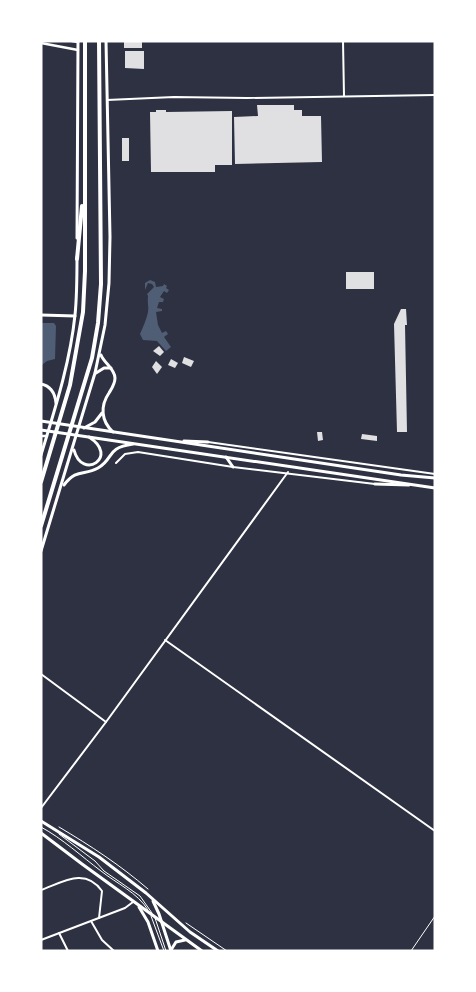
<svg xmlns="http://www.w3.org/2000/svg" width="476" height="992" viewBox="0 0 476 992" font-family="Commissioner,sans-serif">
	<rect width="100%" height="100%" fill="#2d3142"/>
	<g fill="#4f5d75">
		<path d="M150,280L155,282L156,287L163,286L164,284L167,286L166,288L169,290L167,293L164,291L160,297L164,299L163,302H159L157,308L162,309V311L156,312L158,325L162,333L166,331L168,334L164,337L171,347L166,351L157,341L143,340L140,334C143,327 146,321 148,312C149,307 147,302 148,296L147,294L154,287L152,284L148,283L145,290V283Z"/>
		<polygon points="41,323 54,323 56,326 55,359 47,361 42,365"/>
	</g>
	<g fill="#e0e0e3">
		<rect x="124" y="41" width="18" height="7"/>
		<polygon points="125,51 144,51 144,69 125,68"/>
		<polygon points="257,105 294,105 294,110 302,110 302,116 321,116 322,162 235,164 234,117 258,116"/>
		<polygon points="156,110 166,110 166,112 232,111 232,165 215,165 215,172 151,172 150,112 156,112"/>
		<rect x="122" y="138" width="7" height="23"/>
		<rect x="346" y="272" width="28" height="17"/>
		<polygon points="401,309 406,309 407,325 405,325 407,432 397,432 394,324"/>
		<polygon points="159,346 164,352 160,356 153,351"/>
		<polygon points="184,357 194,361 191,367 182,363"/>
		<polygon points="171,359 178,363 175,368 168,365"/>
		<polygon points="156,361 162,367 157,374 152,367"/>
		<polygon points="317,432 322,432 323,440 318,441"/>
		<polygon points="362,434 377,436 377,441 361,439"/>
	</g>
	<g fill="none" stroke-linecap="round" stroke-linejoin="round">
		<g stroke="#fff" stroke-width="1">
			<path d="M59,827C91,846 120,865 148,889"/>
			<polyline points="186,923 227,951"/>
		</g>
		<g stroke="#fff" stroke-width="1">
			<path d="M41,827C63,839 81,856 101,871C116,883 138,893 148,910"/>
			<polyline points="59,834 95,861 104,871 140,896 152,913"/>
			<polyline points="151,916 164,951"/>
			<polyline points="155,918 166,951"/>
			<polyline points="411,951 435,916"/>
		</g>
		<g stroke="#fff" stroke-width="2">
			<polyline points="343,41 344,96"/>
			<polyline points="107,100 174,97 247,98 435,95"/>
			<polyline points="208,442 435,474"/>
			<polyline points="116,463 125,454 138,452 233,467 375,484"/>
			<polyline points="165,640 435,831"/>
			<polyline points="41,674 106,722"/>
			<polyline points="41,808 106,722 288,472"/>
			<path d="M41,890C63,882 85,867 102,891L99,918"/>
			<polyline points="91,921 102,940 114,951"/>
			<polyline points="59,933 68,951"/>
			<polyline points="41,940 125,908 133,902"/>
		</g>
		<g stroke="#fff" stroke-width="2.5">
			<polyline points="72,41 78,42"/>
			<polyline points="41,43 78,50"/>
			<polyline points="41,436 47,436"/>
		</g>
		<g stroke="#fff" stroke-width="3">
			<polyline points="77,238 78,41"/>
			<polyline points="41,315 75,316"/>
			<path d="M101,355C104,363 115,369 115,378C115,384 112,388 109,393C100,406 101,421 113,432"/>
			<polyline points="96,373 104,368 111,368"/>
			<path d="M41,384C51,386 55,393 56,403"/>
			<polyline points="41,421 401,475 435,478"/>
			<polyline points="84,428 95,422 102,413"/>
			<polyline points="41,430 435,488"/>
			<polyline points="184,441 208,442"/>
			<path d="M74,450C82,481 120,457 89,437"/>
			<path d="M41,455C55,409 70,363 75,315C77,296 77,276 77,257"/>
			<polyline points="226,457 233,467"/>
			<polyline points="375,484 409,485"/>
			<path d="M64,485C77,468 84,476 98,468C115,458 105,448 133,444"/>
			<polyline points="41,551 95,373 105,325 109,283 110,237 106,41"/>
			<polyline points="41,821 99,857 146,893 190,932 218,951"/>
			<polyline points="41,833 82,864 202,951"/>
			<polyline points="153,901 159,914 171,951"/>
			<polyline points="139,907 148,922 158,951"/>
			<polyline points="171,950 176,942 185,940"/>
		</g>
		<g stroke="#fff" stroke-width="4">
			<polyline points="77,259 82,206"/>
			<polyline points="41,482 70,385 83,312 85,271 85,41"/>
			<polyline points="41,526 92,358 98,323 101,284 99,41"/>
		</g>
	</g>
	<rect width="476" height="992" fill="none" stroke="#ffffff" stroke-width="85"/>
</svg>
